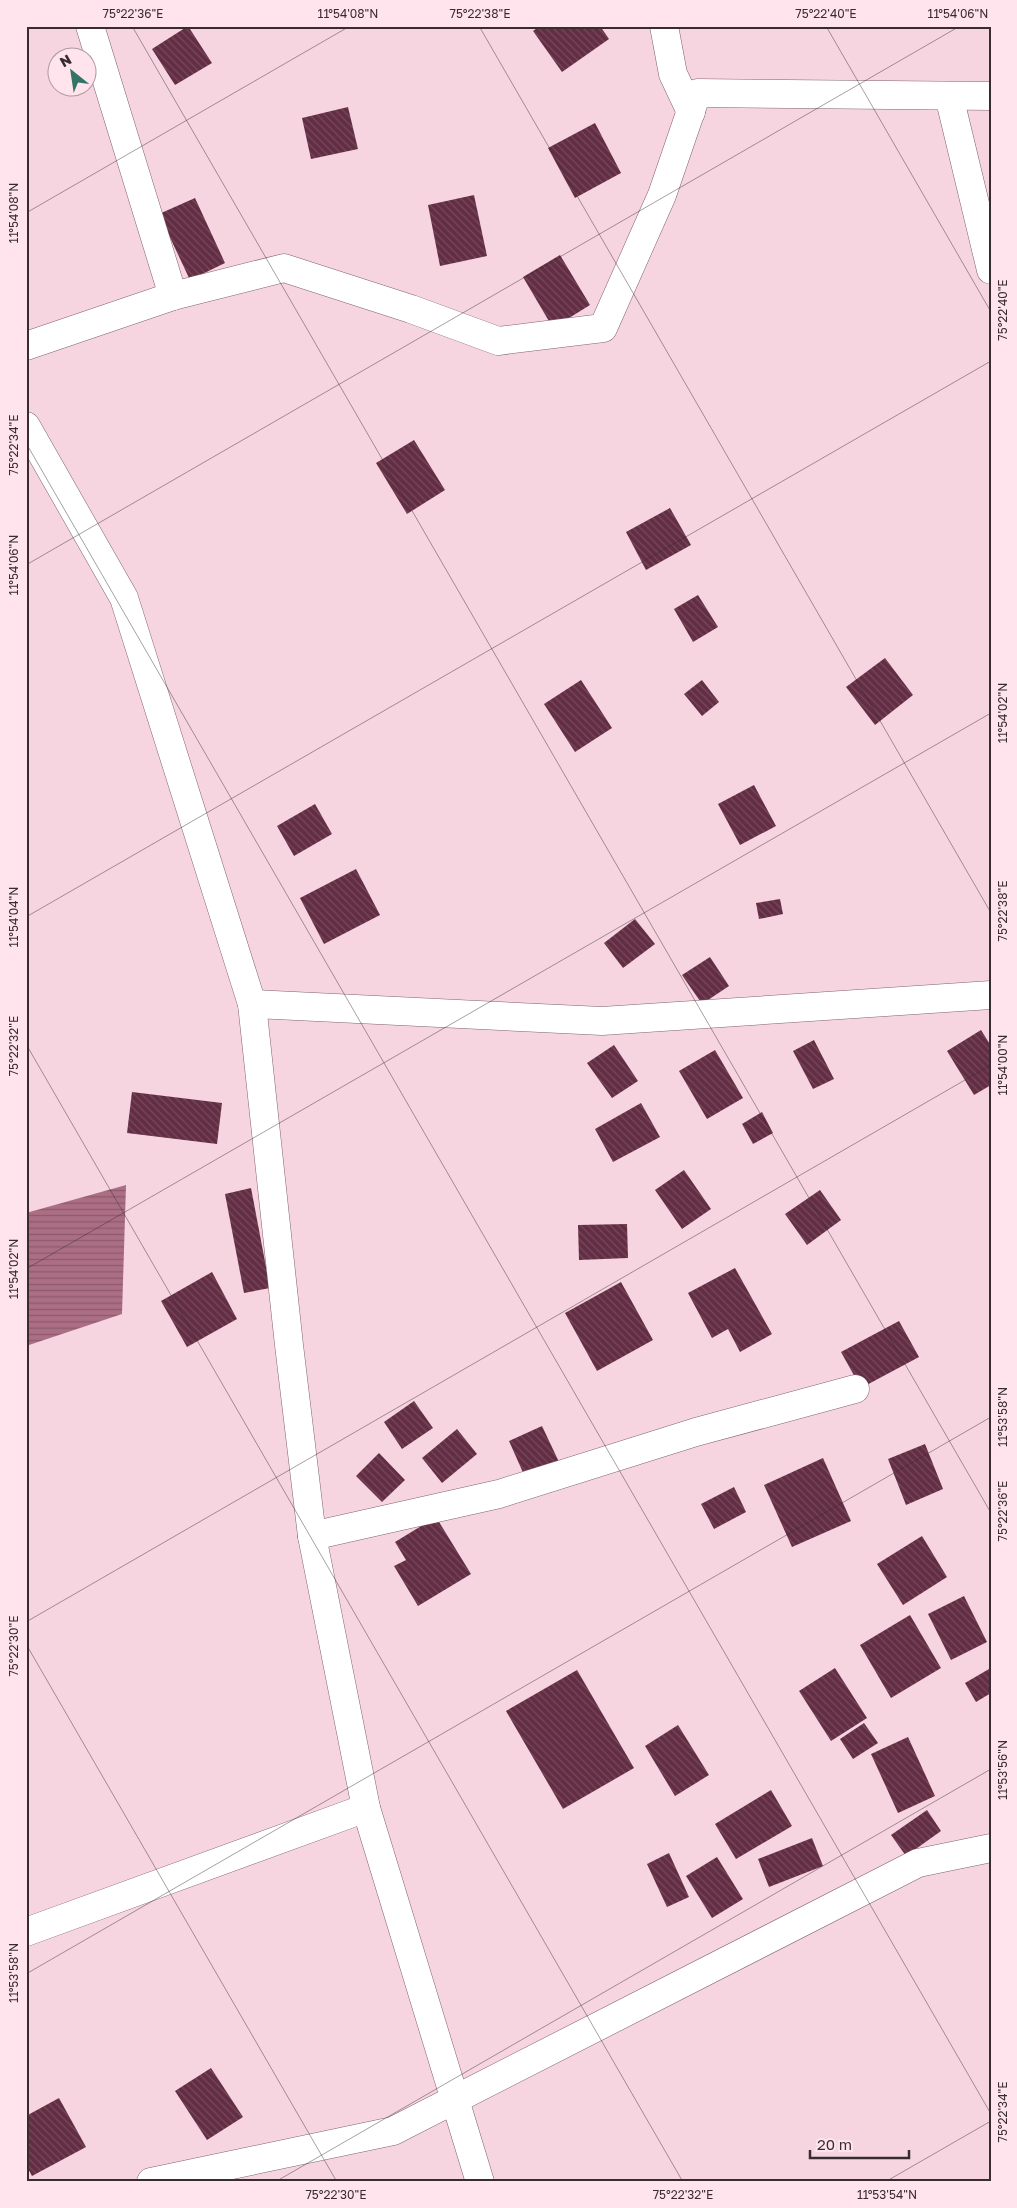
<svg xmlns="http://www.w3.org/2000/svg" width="1017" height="2208" viewBox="0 0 1017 2208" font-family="'Golos Text',sans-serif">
	<defs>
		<pattern id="water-rules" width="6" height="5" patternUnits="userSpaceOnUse" patternTransform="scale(1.25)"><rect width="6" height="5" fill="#ab6e84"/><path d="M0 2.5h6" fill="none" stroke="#8c5b6c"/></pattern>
		<pattern id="building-back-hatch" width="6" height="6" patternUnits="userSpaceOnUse" patternTransform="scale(1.25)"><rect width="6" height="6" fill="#632d43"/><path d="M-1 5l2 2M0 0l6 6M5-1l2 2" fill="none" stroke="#764a5c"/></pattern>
	</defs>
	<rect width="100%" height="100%" fill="#f6d5e0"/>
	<polygon fill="url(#water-rules)" points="126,1185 122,1314 26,1346 26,1213"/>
	<g fill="url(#building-back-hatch)">
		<polygon points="188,26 212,63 175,85 152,49"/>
		<polygon points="540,26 600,26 609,39 562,72 533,31"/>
		<polygon points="348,107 358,149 311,159 302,118"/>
		<polygon points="595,123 621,173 575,198 548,148"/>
		<polygon points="474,195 487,256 440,266 428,205"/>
		<polygon points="195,198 225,263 190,280 159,214"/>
		<polygon points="560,255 590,305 553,328 523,277"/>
		<polygon points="414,440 445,490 407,514 376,463"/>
		<polygon points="670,508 691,545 646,570 626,532"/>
		<polygon points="698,595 718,627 693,642 674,609"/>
		<polygon points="885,658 913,695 875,725 846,687"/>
		<polygon points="581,680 612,728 575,752 544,704"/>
		<polygon points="702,680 719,702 702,716 684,694"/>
		<polygon points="754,785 776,826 740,845 718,804"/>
		<polygon points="315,804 332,834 294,856 277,826"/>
		<polygon points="356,869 380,915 324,944 300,898"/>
		<polygon points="780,899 783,914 759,919 756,903"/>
		<polygon points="635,919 655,944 623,968 604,943"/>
		<polygon points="710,957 729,986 702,1004 682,975"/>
		<polygon points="981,1030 991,1046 991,1085 974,1095 947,1051"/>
		<polygon points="814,1040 834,1079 813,1089 793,1051"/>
		<polygon points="614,1045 638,1081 612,1098 587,1063"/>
		<polygon points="715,1050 743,1098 707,1119 679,1071"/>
		<polygon points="132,1092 222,1103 217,1144 127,1133"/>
		<polygon points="641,1103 660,1137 613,1162 595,1129"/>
		<polygon points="762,1112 773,1133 753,1144 742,1124"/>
		<polygon points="684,1170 711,1209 682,1229 655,1190"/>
		<polygon points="251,1188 270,1288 244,1293 225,1194"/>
		<polygon points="820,1190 841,1220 807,1245 785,1214"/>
		<polygon points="627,1224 628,1258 579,1260 578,1225"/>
		<polygon points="735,1268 772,1334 740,1352 728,1329 712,1338 688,1293"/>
		<polygon points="212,1272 237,1319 187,1347 161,1301"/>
		<polygon points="621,1282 653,1340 597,1371 565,1313"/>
		<polygon points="899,1321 919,1357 861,1388 841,1352"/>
		<polygon points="414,1401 433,1428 402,1449 384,1422"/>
		<polygon points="542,1426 559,1462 525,1477 509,1441"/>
		<polygon points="457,1429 477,1454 442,1483 422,1458"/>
		<polygon points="925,1444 943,1489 906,1505 888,1459"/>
		<polygon points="379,1453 405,1480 382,1502 356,1476"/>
		<polygon points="823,1458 851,1521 792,1547 764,1485"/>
		<polygon points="734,1487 746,1512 714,1529 701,1504"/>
		<polygon points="436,1517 471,1574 418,1606 394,1566 406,1560 395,1542"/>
		<polygon points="922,1536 947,1577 903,1605 877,1564"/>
		<polygon points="964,1596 987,1642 951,1660 928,1614"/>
		<polygon points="910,1615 941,1668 891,1698 860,1645"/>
		<polygon points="835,1668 867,1718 831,1741 799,1691"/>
		<polygon points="989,1669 991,1673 991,1693 976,1702 965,1683"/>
		<polygon points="577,1670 634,1768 563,1809 506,1711"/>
		<polygon points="864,1723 878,1743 853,1759 840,1739"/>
		<polygon points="678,1725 709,1775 675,1796 645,1746"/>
		<polygon points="908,1737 935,1796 898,1813 871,1754"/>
		<polygon points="771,1790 792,1826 736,1859 715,1824"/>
		<polygon points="927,1810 941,1831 906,1856 891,1835"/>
		<polygon points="812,1838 823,1866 769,1887 758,1859"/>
		<polygon points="669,1853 689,1897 667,1907 647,1864"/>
		<polygon points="717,1857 743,1899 712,1918 686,1876"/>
		<polygon points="211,2068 243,2117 207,2140 175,2091"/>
		<polygon points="59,2098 86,2147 32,2176 26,2165 26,2116"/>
	</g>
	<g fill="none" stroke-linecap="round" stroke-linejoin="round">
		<defs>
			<g id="minor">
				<polyline points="90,26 173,296"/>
				<polyline points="664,26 673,74 691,112"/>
				<polyline points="949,96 991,270"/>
				<polyline points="26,346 173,296 284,268 411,309 498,341 603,328 662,195 697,93 991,96"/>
				<polyline points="26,426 124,598 252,1004 289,1345 312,1536 366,1808 480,2182"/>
				<polyline points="252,1004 602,1021 991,995"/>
				<polyline points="312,1536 499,1494 696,1432 855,1389"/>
				<polyline points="26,1932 366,1808"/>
				<polyline points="151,2182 393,2131 918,1863 991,1848"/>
			</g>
		</defs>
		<use href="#minor" stroke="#80646d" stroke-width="29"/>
		<use href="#minor" stroke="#fff" stroke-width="28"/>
	</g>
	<path fill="none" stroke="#382c30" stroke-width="1" stroke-opacity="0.45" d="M132,26L991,1513M479,26L991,913M826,26L991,312M26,213L350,26M26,443L991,2114M26,565L960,26M26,917L991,361M26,1044L683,2182M26,1269L991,713M26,1622L991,1065M26,1644L337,2182M26,1974L991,1417M275,2182L991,1769M885,2182L991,2121"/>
	<rect width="1017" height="2208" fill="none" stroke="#ffe4ed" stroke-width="55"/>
	<g transform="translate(72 72) rotate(330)"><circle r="24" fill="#ffe4ed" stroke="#af9aa1"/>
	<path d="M0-4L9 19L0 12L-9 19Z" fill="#327566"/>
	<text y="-8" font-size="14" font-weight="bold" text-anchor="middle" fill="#382c30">N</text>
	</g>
	<path d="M810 2150v8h99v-8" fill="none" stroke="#382c30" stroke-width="2.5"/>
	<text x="817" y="2150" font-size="15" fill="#382c30" stroke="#ffe4ed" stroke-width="4" paint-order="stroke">20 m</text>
	<rect x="28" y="28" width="962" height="2152" fill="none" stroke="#382c30" stroke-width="2"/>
	<g font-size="12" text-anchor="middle" fill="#382c30">
		<text x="133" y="18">75°22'36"E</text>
		<text x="348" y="18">11°54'08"N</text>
		<text x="480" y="18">75°22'38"E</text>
		<text x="826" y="18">75°22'40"E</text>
		<text x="958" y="18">11°54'06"N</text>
		<text transform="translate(14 213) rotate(-90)" y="4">11°54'08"N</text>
		<text transform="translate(1003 310) rotate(-90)" y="4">75°22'40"E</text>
		<text transform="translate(14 445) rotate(-90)" y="4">75°22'34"E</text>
		<text transform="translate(14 565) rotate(-90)" y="4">11°54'06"N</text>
		<text transform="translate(1003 713) rotate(-90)" y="4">11°54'02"N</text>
		<text transform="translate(1003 911) rotate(-90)" y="4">75°22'38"E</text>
		<text transform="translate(14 917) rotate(-90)" y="4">11°54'04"N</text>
		<text transform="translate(14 1046) rotate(-90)" y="4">75°22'32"E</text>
		<text transform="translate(1003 1065) rotate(-90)" y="4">11°54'00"N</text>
		<text transform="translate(14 1269) rotate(-90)" y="4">11°54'02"N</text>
		<text transform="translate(1003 1417) rotate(-90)" y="4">11°53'58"N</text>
		<text transform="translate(1003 1511) rotate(-90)" y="4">75°22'36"E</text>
		<text transform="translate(14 1646) rotate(-90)" y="4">75°22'30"E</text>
		<text transform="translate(1003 1770) rotate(-90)" y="4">11°53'56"N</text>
		<text transform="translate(14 1973) rotate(-90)" y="4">11°53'58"N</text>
		<text transform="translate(1003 2112) rotate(-90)" y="4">75°22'34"E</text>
		<text x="336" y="2199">75°22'30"E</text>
		<text x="683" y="2199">75°22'32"E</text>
		<text x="887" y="2199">11°53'54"N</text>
	</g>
</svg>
